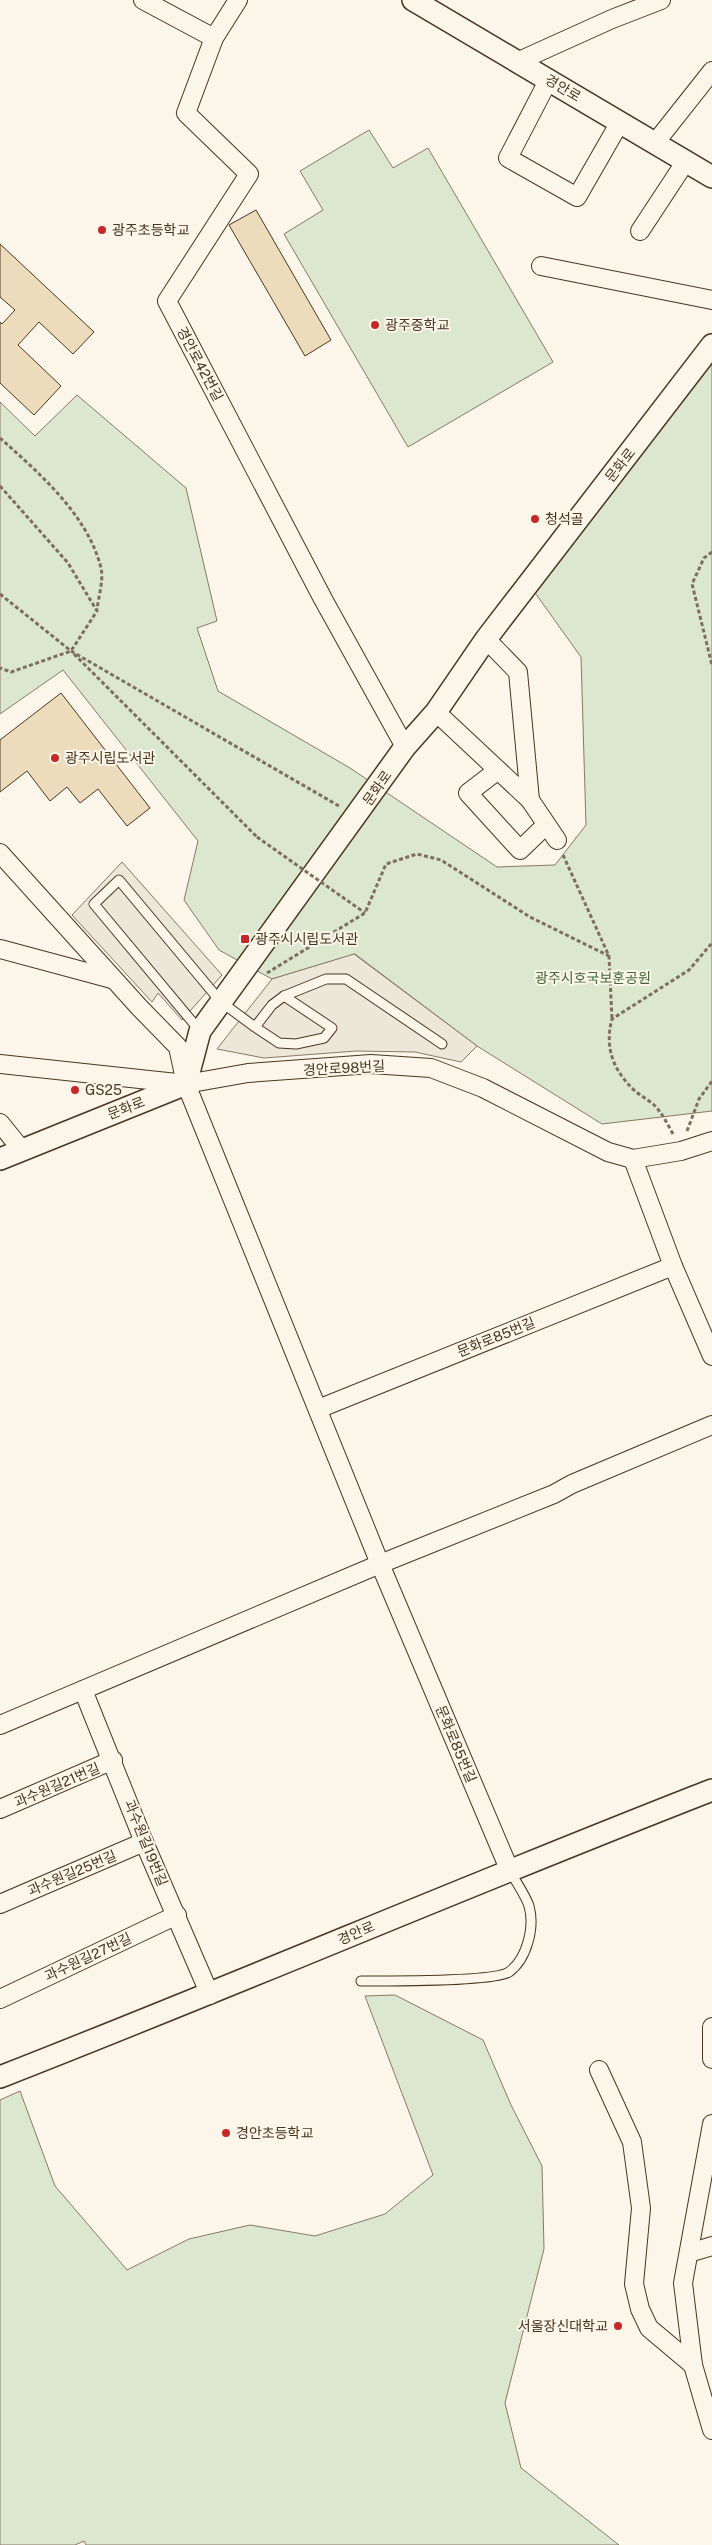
<svg xmlns="http://www.w3.org/2000/svg" width="712" height="2545" viewBox="0 0 712 2545" font-family="'Public Sans','Noto Sans KR',sans-serif">
	<rect width="100%" height="100%" fill="#fbf6e9"/>
	<g fill="#dce7d0" stroke="#887966">
		<polygon points="369,130 393,168 428,148 553,362 408,447 284,234 323,210 300,171"/>
		<polygon points="712,350 712,1111 602,1124 477,1046 355,954 272,979 219,950 184,900 198,841 63,670 0,714 0,402 35,436 77,395 186,488 217,621 197,628 218,691 350,768 497,867 555,865 586,825 581,657 533,590"/>
		<polygon points="395,1995 483,2040 511,2105 542,2166 544,2249 505,2403 521,2468 619,2545 86,2545 84,2541 75,2545 0,2545 0,2100 20,2091 55,2186 127,2270 189,2239 250,2225 315,2236 385,2214 433,2175 365,1996"/>
	</g>
	<g fill="#ede7d9" stroke="#887966">
		<polygon points="122,862 222,975 182,1020 158,993 152,1002 72,915"/>
		<polygon points="354,954 477,1046 461,1062 415,1052 356,1051 264,1058 217,1049 272,979"/>
	</g>
	<g fill="#ecdcbc" stroke="#4a3520">
		<polygon points="256,210 331,340 305,356 229,225"/>
		<polygon points="0,244 94,332 73,354 39,322 18,345 61,386 34,415 0,383 0,322 2,324 15,310 0,297"/>
		<polygon points="61,693 150,808 127,826 98,789 80,803 67,787 50,801 27,771 0,792 0,740"/>
	</g>
	<g fill="none" stroke-linecap="round" stroke-linejoin="round">
		<defs>
			<g id="service">
				<polyline points="255,1027 272,1005 284,996 326,979 346,979 442,1044"/>
				<polyline points="200,1031 94,904 119,880 221,1002 255,1027 279,1043 296,1044 324,1038 332,1028 284,996"/>
				<path d="M361,1981C385,1981 495,1982 509,1972C527,1959 535,1927 529,1906C525,1894 515,1881 509,1869"/>
			</g>
			<g id="minor">
				<polyline points="143,0 214,38"/>
				<polyline points="238,0 214,38 186,113 249,174 167,301 323,599 405,747"/>
				<polyline points="519,61 612,19 661,0"/>
				<polyline points="549,79 508,158 577,197 620,122"/>
				<polyline points="655,143 712,71"/>
				<polyline points="640,231 686,161"/>
				<polyline points="541,266 712,300"/>
				<polyline points="486,639 518,672 530,800"/>
				<polyline points="436,712 530,800 557,840"/>
				<polyline points="498,770 468,793 520,850 546,825"/>
				<polyline points="0,853 139,1007 178,1047 186,1084 380,1564 509,1869"/>
				<polyline points="0,949 112,979"/>
				<polyline points="0,1064 186,1084 248,1073 371,1064 431,1068 483,1088 608,1152 633,1159 681,1151 712,1141"/>
				<polyline points="0,1123 21,1149"/>
				<polyline points="633,1159 673,1266 712,1356"/>
				<polyline points="318,1409 673,1266"/>
				<polyline points="83,1690 144,1842 210,1995"/>
				<polyline points="0,1725 380,1564 554,1494 572,1484 712,1425"/>
				<polyline points="0,1809 113,1760"/>
				<polyline points="0,1904 144,1842"/>
				<polyline points="0,1999 177,1915"/>
				<polyline points="712,2027 712,2059"/>
				<polyline points="599,2070 632,2142 641,2208 634,2284 640,2309 649,2328 693,2365"/>
				<polyline points="712,2124 683,2283 693,2365 712,2430"/>
				<polyline points="689,2253 712,2246"/>
			</g>
			<g id="tertiary">
				<polyline points="413,0 712,177"/>
				<polyline points="0,1159 186,1084 200,1031 221,1002 405,747 436,712 486,639 712,345"/>
				<path d="M0,2077C238,1984 473,1883 712,1790"/>
			</g>
		</defs>
		<use href="#service" stroke="#4a3520" stroke-width="11"/>
		<use href="#minor" stroke="#4a3520" stroke-width="20"/>
		<use href="#tertiary" stroke="#4a3520" stroke-width="24"/>
		<g stroke="#7f6f5c" stroke-width="3" stroke-dasharray="4 2.5" stroke-linecap="butt">
			<path d="M0,438C39,473 88,515 101,568C104,580 98,598 97,610"/>
			<polyline points="0,486 68,563 97,611 71,651 11,672 0,668"/>
			<polyline points="712,552 704,558 692,584 712,665"/>
			<polyline points="0,594 71,651 339,806"/>
			<polyline points="74,654 257,837"/>
			<polyline points="563,855 609,956 612,1019"/>
			<polyline points="267,973 365,913 386,864 417,854 441,860 530,917 609,956"/>
			<polyline points="687,1131 699,1099 712,1081"/>
			<path d="M673,1134C668,1125 663,1115 657,1108C651,1101 642,1097 635,1091C614,1071 604,1049 612,1019L689,970L712,943"/>
		</g>
		<use href="#service" stroke="#fbf6e9" stroke-width="9"/>
		<use href="#minor" stroke="#fbf6e9" stroke-width="18"/>
		<use href="#tertiary" stroke="#fbf6e9" stroke-width="21"/>
		<polyline stroke="#7f6f5c" stroke-width="3" stroke-dasharray="4 2.5" stroke-linecap="butt" points="257,837 365,913"/>
	</g>
	<g fill="#c62828" stroke="#fbf6e9" stroke-width="2">
		<circle cx="102" cy="230" r="5"/>
		<circle cx="375" cy="325" r="5"/>
		<circle cx="535" cy="519" r="5"/>
		<circle cx="55" cy="758" r="5"/>
		<rect x="240" y="934" width="10" height="10" rx="2.5"/>
		<circle cx="75" cy="1090" r="5"/>
		<circle cx="226" cy="2133" r="5"/>
		<circle cx="618" cy="2326" r="5"/>
	</g>
	<g text-anchor="middle" stroke-width="4" stroke-linejoin="round" paint-order="stroke">
		<g font-size="14" fill="#4a3520" stroke="#fbf6e9">
			<text transform="translate(563 88) rotate(31)" y="5">경안로</text>
			<text transform="translate(200 364) rotate(62)" y="5">경안로42번길</text>
			<text transform="translate(620 465) rotate(-52)" y="5">문화로</text>
			<text transform="translate(377 788) rotate(-55)" y="5">문화로</text>
			<text transform="translate(344 1068) rotate(-3)" y="5">경안로98번길</text>
			<text transform="translate(126 1108) rotate(-21)" y="5">문화로</text>
			<text transform="translate(496 1337) rotate(-22)" y="5">문화로85번길</text>
			<text transform="translate(456 1744) rotate(67)" y="5">문화로85번길</text>
			<text transform="translate(57 1785) rotate(-23)" y="5">과수원길21번길</text>
			<text transform="translate(146 1843) rotate(68)" y="5">과수원길19번길</text>
			<text transform="translate(72 1873) rotate(-23)" y="5">과수원길25번길</text>
			<text transform="translate(356 1933) rotate(-23)" y="5">경안로</text>
			<text transform="translate(88 1957) rotate(-25)" y="5">과수원길27번길</text>
		</g>
		<g font-size="14" fill="#4a3520" stroke="#fbf6e9" text-anchor="start">
			<text x="112" y="235">광주초등학교</text>
			<text x="385" y="330">광주중학교</text>
			<text x="545" y="524">청석골</text>
			<text x="65" y="763">광주시립도서관</text>
			<text x="255" y="944">광주시시립도서관</text>
			<text x="85" y="1095">GS25</text>
			<text x="236" y="2138">경안초등학교</text>
			<text x="608" y="2331" text-anchor="end">서울장신대학교</text>
		</g>
		<g font-size="14" fill="#436837" stroke="#fbf6e9">
			<text x="593" y="983">광주시호국보훈공원</text>
		</g>
	</g>
</svg>
